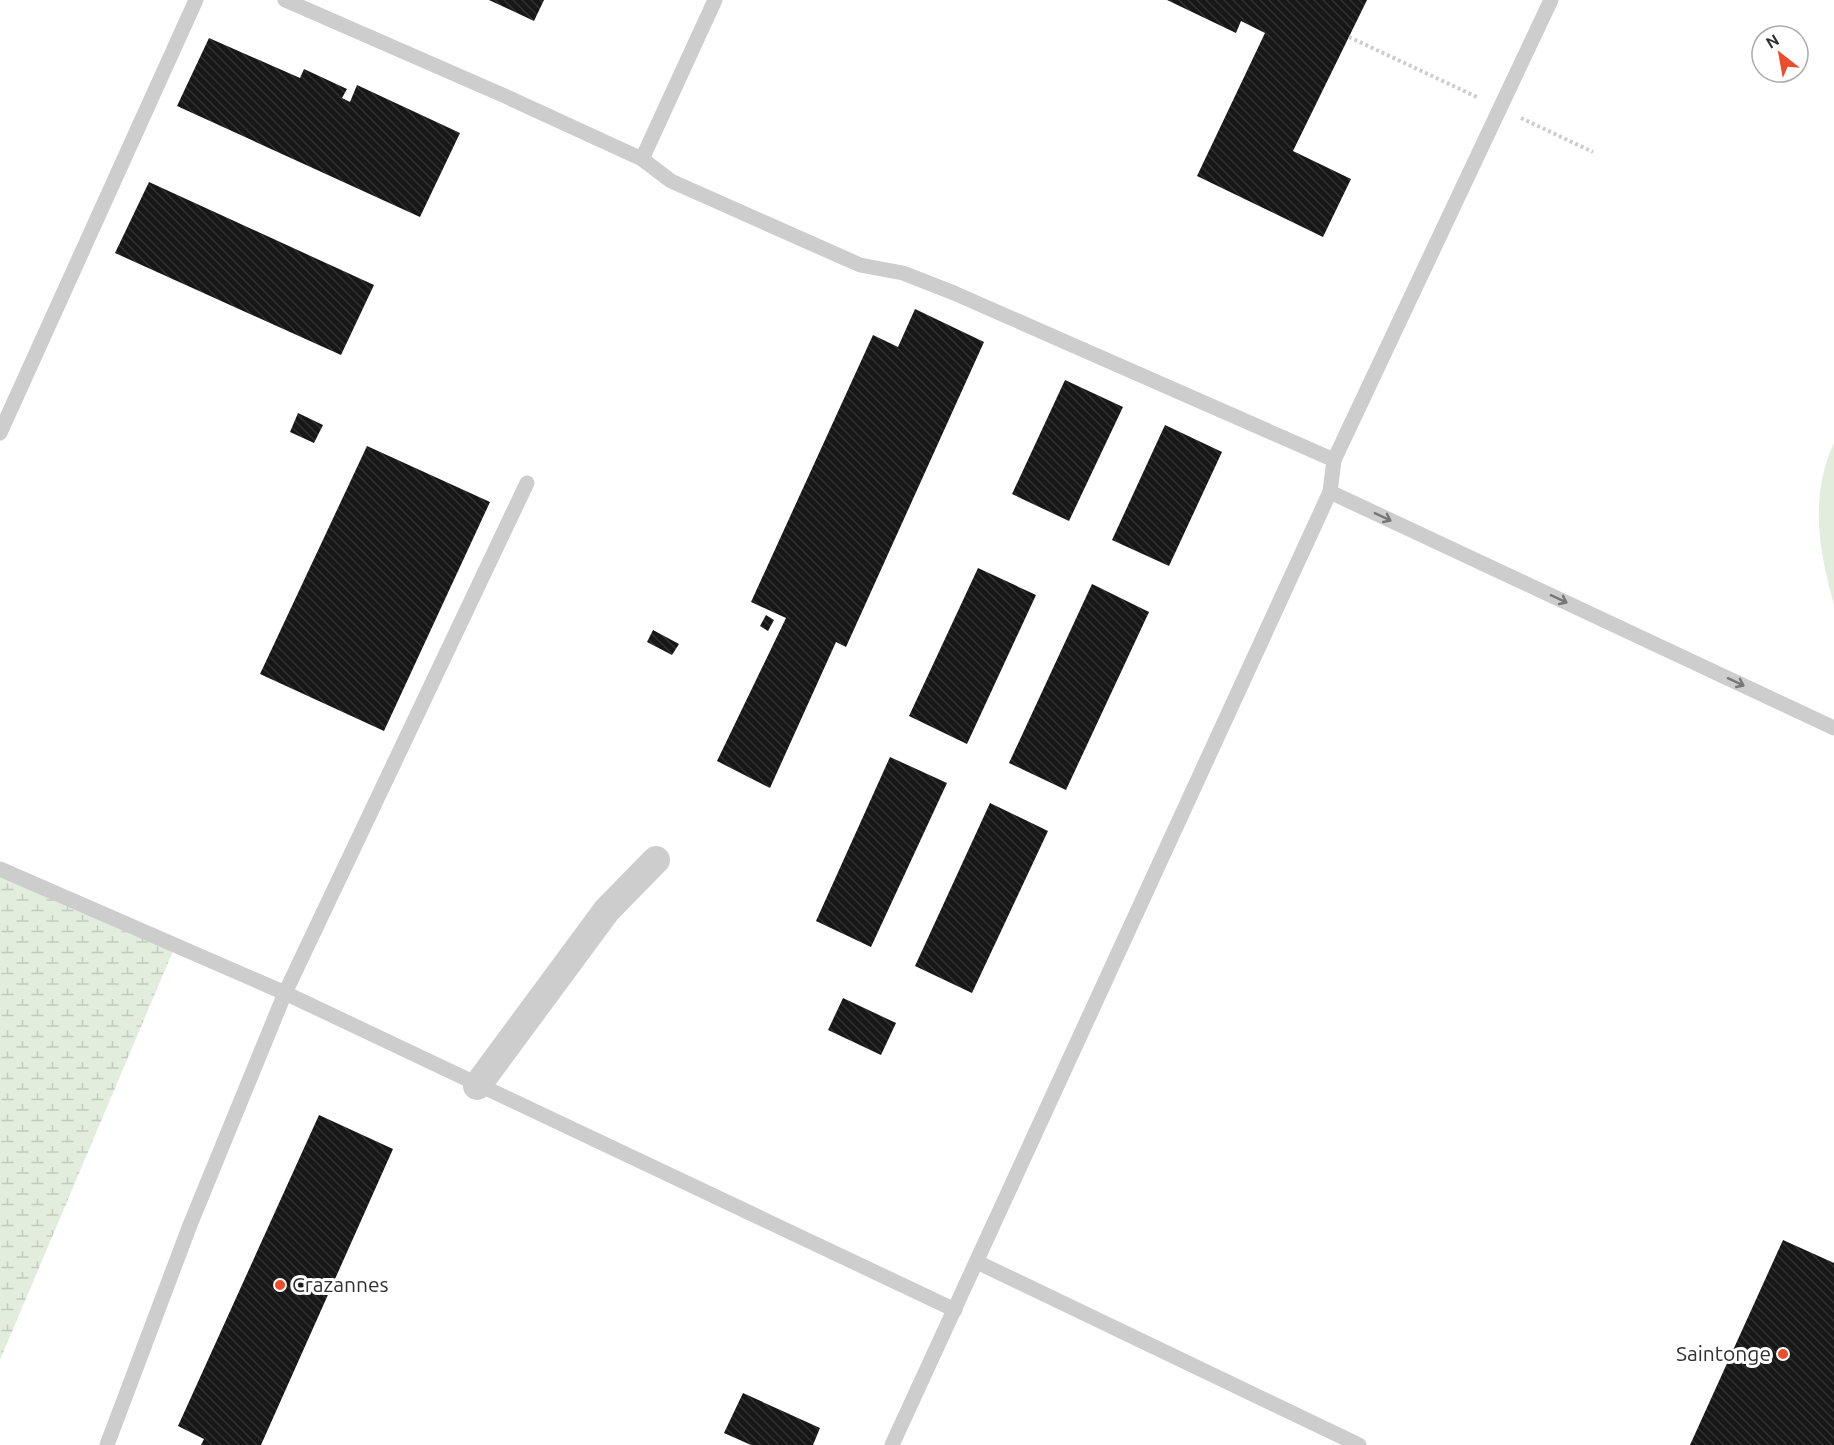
<svg xmlns="http://www.w3.org/2000/svg" width="1834" height="1445" viewBox="0 0 1834 1445" font-family="Ubuntu,sans-serif">
	<defs>
		<pattern id="wetland-marsh" width="20" height="14" patternUnits="userSpaceOnUse" patternTransform="scale(1.5)"><rect width="20" height="14" fill="#e2eddd"/><path d="M1 5h8M5 5V1M11 12h8M15 12V8" fill="none" stroke="#c2ccbe"/></pattern>
		<pattern id="building-back-hatch" width="6" height="6" patternUnits="userSpaceOnUse" patternTransform="scale(1.5)"><rect width="6" height="6" fill="#171717"/><path d="M-1 5l2 2M0 0l6 6M5-1l2 2" fill="none" stroke="#303030"/></pattern>
	</defs>
	<rect width="100%" height="100%" fill="#fff"/>
	<path fill="#e2eddd" d="M1834,443V605C1819,551 1809,497 1834,443Z"/>
	<polygon fill="url(#wetland-marsh)" points="0,869 176,944 0,1360"/>
	<g fill="url(#building-back-hatch)">
		<polygon points="489,0 544,0 534,21"/>
		<polygon points="1167,0 1367,0 1293,151 1351,179 1323,237 1197,176 1265,33 1241,21 1236,33"/>
		<polygon points="209,38 300,78 304,69 347,89 342,98 350,102 357,85 460,133 420,217 177,106"/>
		<polygon points="149,182 374,285 341,355 115,253"/>
		<polygon points="915,309 984,342 846,647 836,642 770,788 717,761 786,618 751,602 873,335 898,347"/>
		<polygon points="1065,380 1123,407 1069,521 1012,494"/>
		<polygon points="298,413 323,425 314,443 290,432"/>
		<polygon points="1165,425 1222,452 1169,566 1112,540"/>
		<polygon points="367,446 490,502 384,731 260,674"/>
		<polygon points="978,568 1036,595 967,744 909,716"/>
		<polygon points="1092,584 1149,612 1066,790 1009,763"/>
		<polygon points="766,615 774,620 768,631 760,626"/>
		<polygon points="653,630 679,644 672,655 647,642"/>
		<polygon points="890,757 947,783 871,947 816,921"/>
		<polygon points="990,803 1048,831 972,993 915,966"/>
		<polygon points="843,998 896,1023 881,1055 828,1030"/>
		<polygon points="319,1115 393,1149 261,1445 201,1445 204,1439 178,1426"/>
		<polygon points="1783,1240 1834,1263 1834,1445 1690,1445"/>
		<polygon points="743,1393 820,1428 813,1445 751,1445 724,1433"/>
	</g>
	<g fill="none" stroke-linecap="round" stroke-linejoin="round">
		<g stroke="#cdcdcd" stroke-width="4" stroke-dasharray="3 3" stroke-linecap="butt">
			<polyline points="1349,37 1479,98"/>
			<polyline points="1521,118 1593,152"/>
		</g>
		<g stroke="#cdcdcd" stroke-width="15">
			<polyline points="285,0 505,96 642,159 671,181 860,265 903,273 954,293 1334,460"/>
			<polyline points="642,159 715,0"/>
			<polyline points="0,433 196,0"/>
			<polyline points="1330,492 1834,728"/>
			<polyline points="0,869 285,993 955,1310"/>
			<polyline points="977,1262 1359,1445"/>
			<polyline points="107,1445 190,1225 285,993 527,483"/>
			<polyline points="892,1445 1330,492 1334,460 1551,0"/>
		</g>
		<polyline stroke="#cdcdcd" stroke-width="28" points="477,1086 607,910 656,860"/>
	</g>
	<defs><path id="oneway-shaft" d="M-6 0H5M1.5-3L5.5 0L1.5 3" fill="none" stroke-width="1.6" stroke-linecap="round" stroke-linejoin="round" transform="scale(1.5)"/></defs>
	<g stroke="#777">
		<use href="#oneway-shaft" transform="translate(1383 517) rotate(25)"/>
		<use href="#oneway-shaft" transform="translate(1559 599) rotate(25)"/>
		<use href="#oneway-shaft" transform="translate(1736 682) rotate(25)"/>
	</g>
	<g fill="#ec4d2d" stroke="#fff" stroke-width="2">
		<circle cx="280" cy="1285" r="6"/>
		<circle cx="1783" cy="1354" r="6"/>
	</g>
	<g text-anchor="middle" stroke-width="6" stroke-linejoin="round" paint-order="stroke">
		<g font-size="21" fill="#303030" stroke="#fff" text-anchor="start">
			<text x="292" y="1292">Crazannes</text>
			<text x="1771" y="1361" text-anchor="end">Saintonge</text>
		</g>
	</g>
	<g transform="translate(1780 54) rotate(329)"><circle r="28" fill="#ffffff" stroke="#acacac" stroke-width="1.5"/>
	<path d="M0-4.5L10 22L0 15L-10 22Z" fill="#ec4d2d"/>
	<text y="-9" font-size="16" font-weight="bold" text-anchor="middle" fill="#303030">N</text>
	</g>
</svg>
